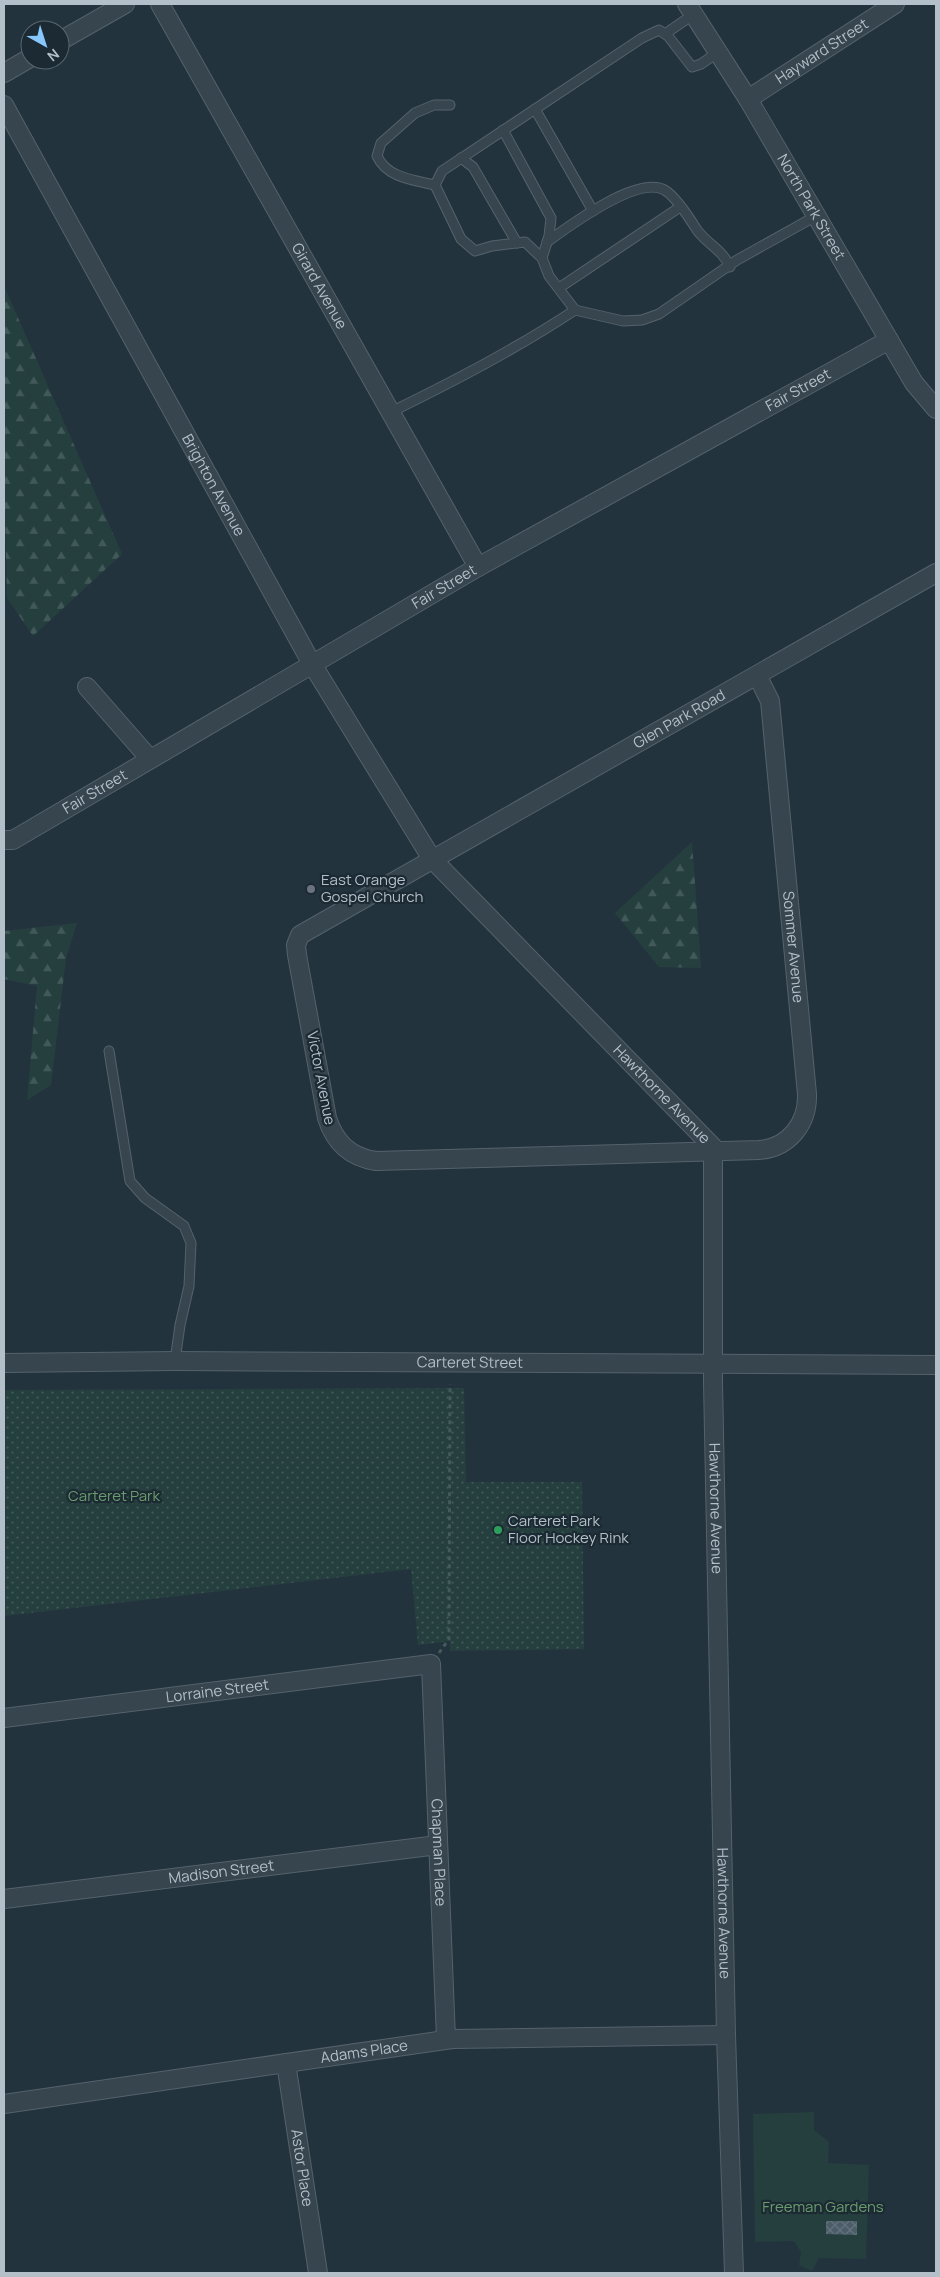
<svg xmlns="http://www.w3.org/2000/svg" width="940" height="2277" viewBox="0 0 940 2277" font-family="Manrope,sans-serif">
	<defs>
		<pattern id="forest-firs" width="22" height="20" patternUnits="userSpaceOnUse" patternTransform="scale(1.25)"><rect width="22" height="20" fill="#253f3e"/><path d="M5 1l3.5 6h-7zM16 11l3.5 6h-7z" fill="#425959"/></pattern>
		<pattern id="park-dots" width="8" height="8" patternUnits="userSpaceOnUse" patternTransform="scale(1.25)"><rect width="8" height="8" fill="#253f3e"/><path d="M2 2h.1M6 6h.1" fill="none" stroke="#425959" stroke-width="1.8" stroke-linecap="round"/></pattern>
		<pattern id="building-cross-hatch" width="8" height="8" patternUnits="userSpaceOnUse" patternTransform="scale(1.25)"><rect width="8" height="8" fill="#4c5d69"/><path d="M0 0l8 8M0 8l8-8" fill="none" stroke="#63727d"/></pattern>
	</defs>
	<rect width="100%" height="100%" fill="#23333e"/>
	<polygon fill="#253f3e" points="814,2112 814,2130 829,2142 828,2163 869,2165 866,2259 819,2258 812,2271 799,2265 801,2252 794,2241 755,2242 753,2114"/>
	<g fill="url(#forest-firs)">
		<polygon points="4,286 122,554 33,636 7,598 4,473"/>
		<polygon points="692,842 701,968 659,967 615,913"/>
		<polygon points="77,923 66,958 51,1085 27,1100 37,986 4,979 4,931"/>
	</g>
	<polygon fill="url(#park-dots)" points="464,1388 466,1482 582,1482 584,1649 450,1651 450,1641 418,1645 411,1569 4,1616 4,1390"/>
	<polygon fill="url(#building-cross-hatch)" points="826,2221 857,2221 857,2235 826,2234"/>
	<g fill="none" stroke-linecap="round" stroke-linejoin="round">
		<defs>
			<g id="lane">
				<polyline points="665,34 694,14"/>
				<polyline points="718,52 701,64 692,67 668,36 659,30 642,38 442,171 435,185 461,239 475,251 492,246 525,242 542,258 549,276 575,310 623,321 642,320 659,314 737,260 816,216"/>
				<polyline points="535,109 593,211"/>
				<polyline points="503,130 551,218 549,236 542,258"/>
				<polyline points="461,158 473,167 517,243"/>
				<path d="M435,185C414,180 387,178 377,156L381,143L415,113L434,105H450"/>
				<path d="M547,242C569,226 640,173 666,191C677,198 690,219 697,230C708,245 722,249 730,267"/>
				<polyline points="559,288 680,207"/>
				<path d="M391,412C454,381 516,349 575,310"/>
				<polyline points="109,1051 130,1181 145,1198 184,1226 191,1243 189,1286 180,1325 175,1361"/>
			</g>
			<g id="street">
				<path id="s1" d="M160,4L478,567"/>
				<path id="s2" d="M687,4L748,99L914,383L936,409"/>
				<polyline points="60,41 125,4"/>
				<polyline points="4,73 30,58"/>
				<path id="s3" d="M748,99L895,4"/>
				<path id="s4" d="M4,105L312,664L432,859L713,1147V1382L726,2035L734,2273"/>
				<path id="s5" d="M757,675L770,701L807,1094C808,1123 789,1148 759,1150L376,1161C350,1157 335,1143 327,1118L297,955L296,945L300,935L936,573"/>
				<polyline points="87,687 150,759"/>
				<path id="s6" d="M4,840H13L478,567L889,340"/>
				<path id="s7" d="M4,1363L175,1361L936,1365"/>
				<path id="s8" d="M4,1718L431,1664L446,2039"/>
				<path id="s9" d="M4,1899L438,1845"/>
				<path id="s10" d="M286,2063L318,2273"/>
				<path id="s11" d="M4,2104L452,2039L726,2035"/>
			</g>
		</defs>
		<use href="#lane" stroke="#55626c" stroke-width="11"/>
		<use href="#street" stroke="#55626c" stroke-width="20"/>
		<polyline stroke="#435b5a" stroke-width="3" stroke-dasharray="4 4" stroke-linecap="butt" points="439,1653 449,1639 450,1384"/>
		<use href="#lane" stroke="#37454e" stroke-width="9"/>
		<use href="#street" stroke="#37454e" stroke-width="18"/>
	</g>
	<circle fill="#6b7280" stroke="#1c2a33" stroke-width="2" cx="311" cy="889" r="5"/>
	<circle fill="#2e9e5b" stroke="#1c2a33" stroke-width="2" cx="498" cy="1530" r="5"/>
	<g text-anchor="middle" stroke-width="4.5" stroke-linejoin="round" paint-order="stroke">
		<g font-size="15" fill="#b3bfc9" stroke="#1c2a33">
			<text dy="5" stroke="none"><textPath href="#s3" startOffset="88">Hayward Street</textPath></text>
			<text dy="5" stroke="none"><textPath href="#s2" startOffset="238">North Park Street</textPath></text>
			<text dy="5" stroke="none"><textPath href="#s1" startOffset="324">Girard Avenue</textPath></text>
			<text dy="5" stroke="none"><textPath href="#s6" startOffset="914">Fair Street</textPath></text>
			<text dy="5" stroke="none"><textPath href="#s4" startOffset="434">Brighton Avenue</textPath></text>
			<text dy="5" stroke="none"><textPath href="#s6" startOffset="509">Fair Street</textPath></text>
			<text dy="5" stroke="none"><textPath href="#s5" startOffset="1581">Glen Park Road</textPath></text>
			<text dy="5" stroke="none"><textPath href="#s6" startOffset="104">Fair Street</textPath></text>
			<text dy="5" stroke="none"><textPath href="#s5" startOffset="276">Sommer Avenue</textPath></text>
			<text transform="translate(321 1078) rotate(79)" y="5">Victor Avenue</text>
			<text dy="5" stroke="none"><textPath href="#s4" startOffset="1196">Hawthorne Avenue</textPath></text>
			<text dy="5" stroke="none"><textPath href="#s7" startOffset="466">Carteret Street</textPath></text>
			<text dy="5" stroke="none"><textPath href="#s4" startOffset="1631">Hawthorne Avenue</textPath></text>
			<text dy="5" stroke="none"><textPath href="#s8" startOffset="215">Lorraine Street</textPath></text>
			<text dy="5" stroke="none"><textPath href="#s8" startOffset="619">Chapman Place</textPath></text>
			<text dy="5" stroke="none"><textPath href="#s9" startOffset="219">Madison Street</textPath></text>
			<text dy="5" stroke="none"><textPath href="#s4" startOffset="2036">Hawthorne Avenue</textPath></text>
			<text dy="5" stroke="none"><textPath href="#s11" startOffset="364">Adams Place</textPath></text>
			<text dy="5" stroke="none"><textPath href="#s10" startOffset="106">Astor Place</textPath></text>
		</g>
		<g font-size="15" fill="#b3bfc9" stroke="#1c2a33" text-anchor="start">
			<text x="321" y="885">East Orange<tspan x="321" dy="17">Gospel Church</tspan></text>
			<text x="508" y="1526">Carteret Park<tspan x="508" dy="17">Floor Hockey Rink</tspan></text>
		</g>
		<g font-size="15" fill="#6a9b6d" stroke="#1c2a33">
			<text x="114" y="1501">Carteret Park</text>
			<text x="823" y="2212">Freeman Gardens</text>
		</g>
	</g>
	<rect width="940" height="2277" fill="none" stroke="#b3bfc9" stroke-width="10"/>
	<g transform="translate(45 45) rotate(141)"><circle r="24" fill="#1c2a33" stroke="#58666f"/>
	<path d="M0-4L9 19L0 12L-9 19Z" fill="#87c7fb"/>
	<text y="-8" font-size="14" font-weight="bold" text-anchor="middle" fill="#b3bfc9">N</text>
	</g>
</svg>
